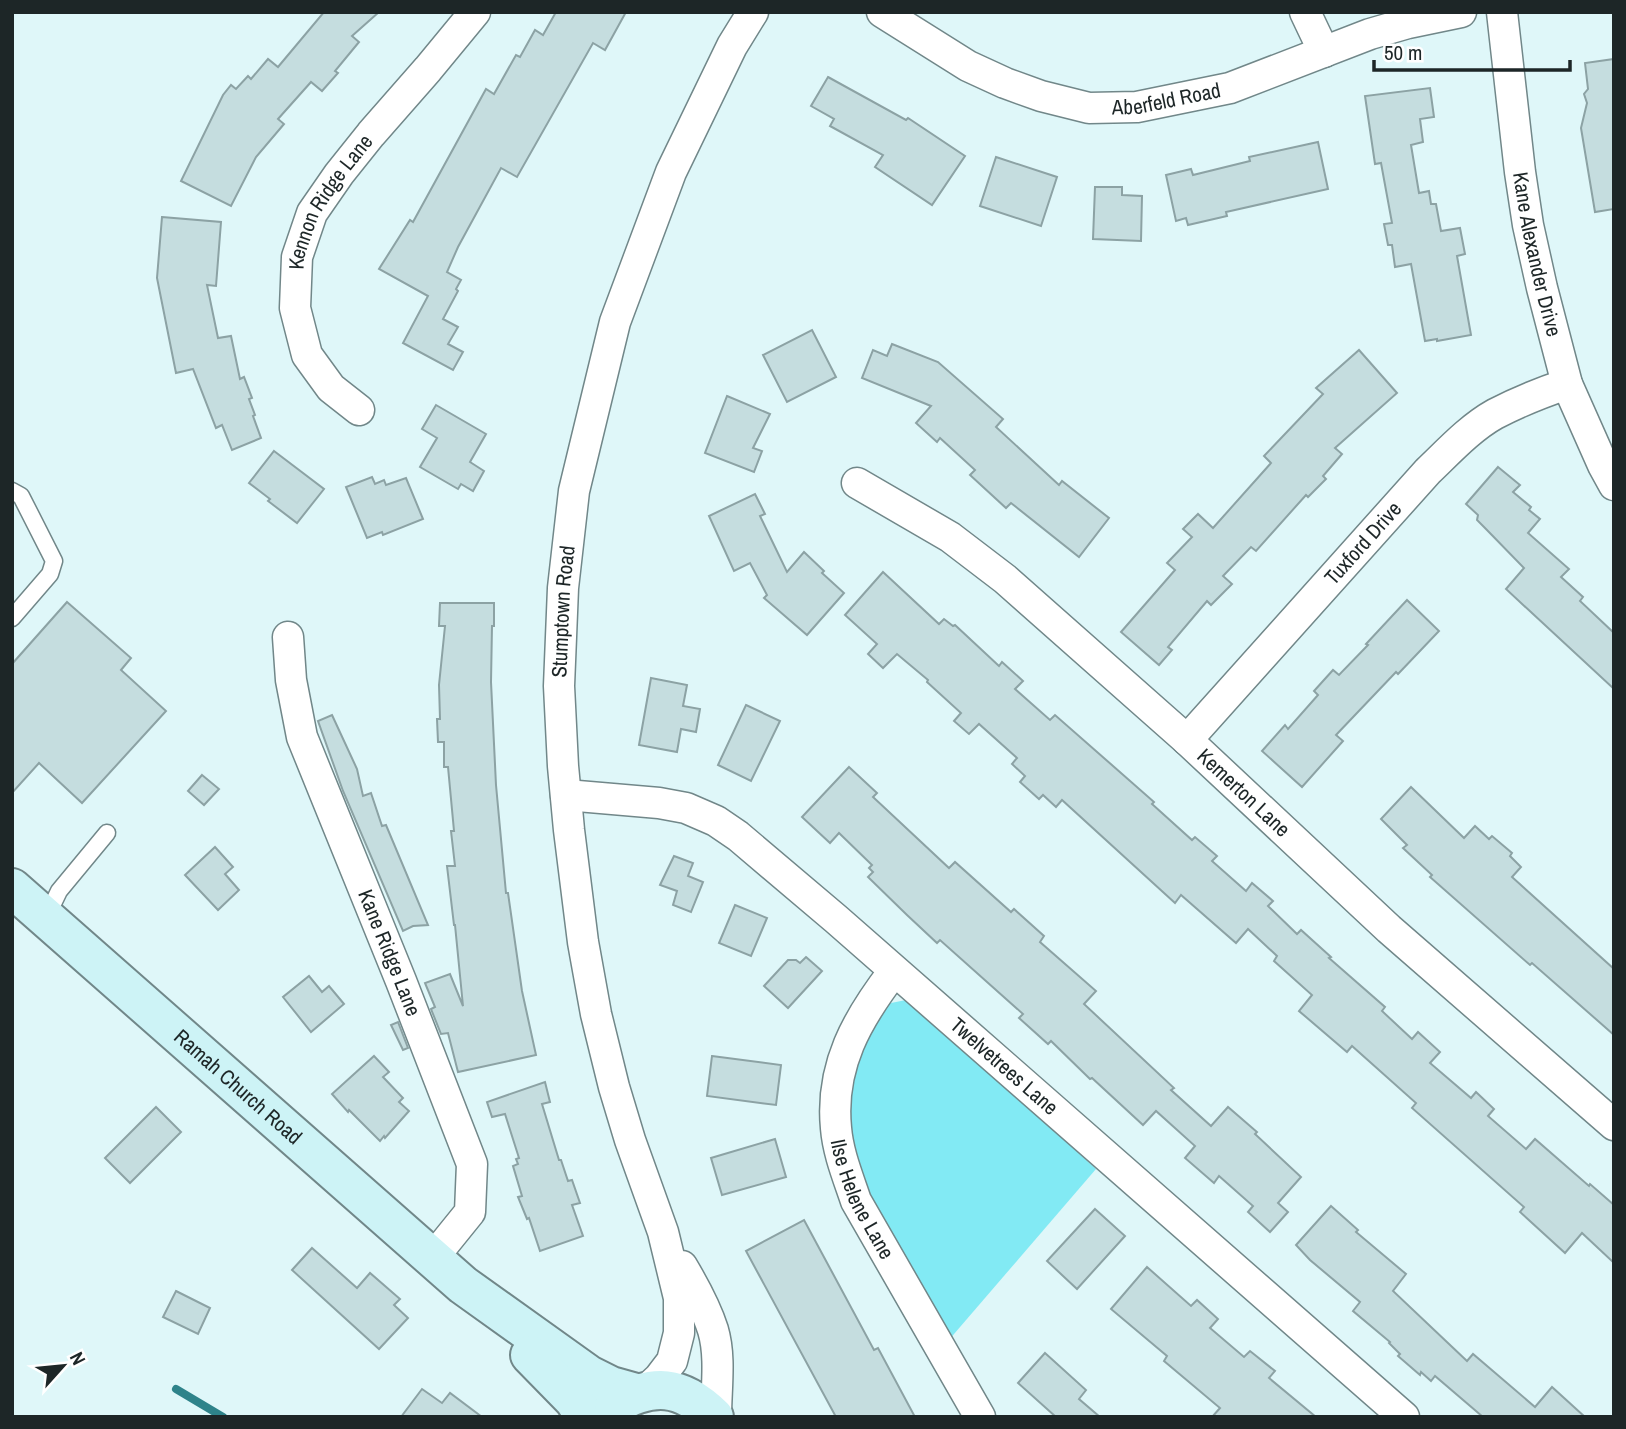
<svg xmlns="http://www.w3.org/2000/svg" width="1626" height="1429" viewBox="0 0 1626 1429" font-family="'Archivo Narrow',sans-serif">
	<rect width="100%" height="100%" fill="#dff7f9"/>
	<polygon fill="#82eaf4" points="906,1000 920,1008 1096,1169 948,1341 862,1184 848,1143 850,1071 877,1013 891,1003"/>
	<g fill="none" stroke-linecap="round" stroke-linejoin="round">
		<polyline stroke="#2e838a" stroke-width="8" points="176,1389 223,1417"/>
	</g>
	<g fill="#c5dddf" stroke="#8ca2a4" stroke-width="2">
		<polygon points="324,12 379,12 352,36 359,42 335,71 338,73 322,91 311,82 278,119 284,124 256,157 231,206 181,181 223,95 231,85 236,89 248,76 251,79 268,59 278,67"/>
		<polygon points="556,12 626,12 605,50 593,43 517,177 501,168 458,247 447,272 461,280 456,289 458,291 443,319 458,327 448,344 463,352 453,370 403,343 428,296 379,269 410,220 413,222 486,89 494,94 516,55 520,57 535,30 543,35"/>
		<polygon points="1614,59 1614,209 1595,212 1581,128 1587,103 1584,94 1588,89 1585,63"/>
		<polygon points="828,77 906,120 908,118 965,156 932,205 875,167 883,155 830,126 834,119 811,106"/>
		<polygon points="1430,88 1434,117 1420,119 1423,142 1411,145 1419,193 1429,191 1431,204 1436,204 1441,231 1460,228 1465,254 1457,256 1471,335 1437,341 1437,339 1425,341 1411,264 1395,267 1392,245 1388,245 1384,224 1392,223 1381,163 1375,164 1365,96"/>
		<polygon points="1318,142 1328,189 1226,212 1227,216 1188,225 1186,218 1176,221 1166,175 1191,169 1193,175 1250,161 1249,157"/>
		<polygon points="996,157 1057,177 1041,226 980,206"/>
		<polygon points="1095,187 1122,187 1122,195 1142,196 1141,241 1093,239"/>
		<polygon points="162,217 221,222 216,286 207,285 218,338 231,336 240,379 244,377 252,398 249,399 255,415 253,416 261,438 232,450 222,425 216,428 193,369 176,373 157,278"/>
		<polygon points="812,330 836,377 787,402 763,355"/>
		<polygon points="892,344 938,362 1003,419 996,427 1059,485 1062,481 1109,518 1079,557 1011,503 1006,508 970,475 975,470 940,438 937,442 916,423 931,406 862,378 873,350 887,356"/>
		<polygon points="1359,350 1397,393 1335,448 1342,454 1323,476 1326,479 1308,497 1306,495 1256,551 1251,547 1223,576 1232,584 1211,605 1207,601 1168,647 1172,650 1159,665 1121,632 1175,570 1167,563 1192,537 1183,529 1198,514 1213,528 1271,463 1264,456 1323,394 1316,388"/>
		<polygon points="727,396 770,414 753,448 762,451 754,472 705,453"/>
		<polygon points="436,405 486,434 470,462 484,471 473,491 461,484 458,489 420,467 437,438 422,429"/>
		<polygon points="274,451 324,489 297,523 268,501 270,499 249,483"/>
		<polygon points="1498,467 1520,485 1513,492 1531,507 1529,510 1540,519 1528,533 1569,569 1561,577 1583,597 1580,601 1614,633 1614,689 1506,589 1524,568 1485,528 1477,520 1478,515 1466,504"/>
		<polygon points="372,477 375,484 384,480 386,485 406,478 423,519 383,535 382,532 367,538 346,487"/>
		<polygon points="755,494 765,514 760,516 787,572 804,552 824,571 822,573 844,593 807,635 764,598 767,595 750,563 734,571 709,516"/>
		<polygon points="883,572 939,624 944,619 953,626 955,625 999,666 1002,662 1023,681 1015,689 1050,720 1055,715 1154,802 1152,804 1192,840 1195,837 1217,856 1212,861 1246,891 1252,883 1273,901 1268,906 1297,934 1301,930 1331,957 1329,958 1385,1007 1382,1011 1412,1039 1418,1032 1440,1052 1430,1063 1471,1098 1476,1092 1494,1109 1488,1116 1526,1149 1535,1139 1589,1186 1590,1184 1614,1205 1614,1263 1582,1233 1565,1253 1520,1212 1524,1207 1412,1108 1416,1103 1352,1046 1347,1052 1299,1011 1312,995 1274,961 1277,956 1248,929 1236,943 1181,895 1175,903 1062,800 1056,807 1043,795 1039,799 1020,782 1025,776 1012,764 1017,758 979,724 969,734 954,721 961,713 927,682 928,680 897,654 883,668 868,654 877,644 845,615"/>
		<polygon points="1407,600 1439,631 1398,674 1396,672 1336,735 1343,741 1302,787 1262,751 1285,725 1288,729 1318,695 1314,691 1333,670 1339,675 1368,645 1366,644"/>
		<polygon points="67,602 131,658 121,670 166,711 82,803 39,763 12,793 12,664"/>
		<polygon points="440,603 494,603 494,626 492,626 491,682 496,785 506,893 508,893 522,991 536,1055 458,1072 448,1033 441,1034 431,1009 435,1007 425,983 450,974 463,1006 455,925 454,925 447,866 455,866 451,831 454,831 448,767 444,767 444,742 438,742 437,719 440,719 439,685 445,626 439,626"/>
		<polygon points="651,678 687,685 683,706 700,709 696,732 681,729 677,752 639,745"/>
		<polygon points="746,705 780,721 751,781 718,765"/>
		<polygon points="332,715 357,769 363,796 371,793 382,826 386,825 428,925 413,926 403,931 343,791 318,721"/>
		<polygon points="849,767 877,793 873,797 949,868 955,862 1011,912 1014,909 1044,936 1040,942 1096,991 1084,1004 1174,1088 1171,1090 1211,1126 1228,1107 1257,1132 1255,1134 1301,1177 1278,1203 1288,1212 1270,1232 1248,1212 1253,1206 1219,1176 1214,1183 1185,1158 1195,1146 1156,1111 1143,1125 1092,1078 1090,1079 1051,1041 1048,1044 1019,1018 1023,1014 940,940 937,943 907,915 868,877 873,872 869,868 872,865 839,833 830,843 802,817"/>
		<polygon points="202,775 219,789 204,805 188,791"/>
		<polygon points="1411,787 1464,838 1475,826 1489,839 1492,836 1512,853 1510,856 1521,867 1512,877 1614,969 1614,1035 1532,963 1530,965 1430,877 1432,875 1403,848 1407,845 1381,819"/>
		<polygon points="215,847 233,867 225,874 239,890 218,910 185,875"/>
		<polygon points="674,856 693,863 688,876 703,882 691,912 673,905 677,891 660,885"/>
		<polygon points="735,905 767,918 751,956 719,943"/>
		<polygon points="806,957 822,971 788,1008 764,986 788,960 796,960 800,963"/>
		<polygon points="309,976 322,992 329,986 344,1004 311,1032 283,997"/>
		<polygon points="398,1022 408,1048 403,1050 391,1025"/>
		<polygon points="374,1056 389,1072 383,1077 403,1098 399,1102 409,1111 385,1138 384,1136 380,1141 349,1110 348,1112 332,1094"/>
		<polygon points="712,1056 781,1065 776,1105 707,1096"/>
		<polygon points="545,1082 550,1102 542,1104 559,1160 561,1160 568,1181 572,1180 580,1203 572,1205 583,1236 540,1251 529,1218 527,1219 518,1197 522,1196 513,1166 518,1164 516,1159 519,1158 505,1114 492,1117 487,1102"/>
		<polygon points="156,1107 181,1132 130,1183 105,1158"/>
		<polygon points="775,1139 786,1177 722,1195 711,1158"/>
		<polygon points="1331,1206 1358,1230 1356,1232 1406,1274 1393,1291 1467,1361 1473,1354 1535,1407 1552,1387 1585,1417 1483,1417 1435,1376 1431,1381 1421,1372 1420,1375 1398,1356 1400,1354 1389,1343 1390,1342 1353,1311 1360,1302 1310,1260 1296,1245"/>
		<polygon points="1095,1209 1125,1236 1077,1289 1047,1261"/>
		<polygon points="804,1220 874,1350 878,1348 915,1417 836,1417 746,1251"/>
		<polygon points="312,1248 357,1288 370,1273 400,1299 394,1305 408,1318 379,1349 292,1270"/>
		<polygon points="1147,1267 1191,1306 1197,1300 1218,1319 1210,1328 1244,1357 1250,1351 1275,1371 1269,1378 1316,1417 1212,1417 1220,1408 1164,1361 1167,1356 1111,1309"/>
		<polygon points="176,1291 210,1308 198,1334 163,1317"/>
		<polygon points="1045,1353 1086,1390 1079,1399 1100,1417 1056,1417 1018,1383"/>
		<polygon points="422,1389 442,1403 450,1393 482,1417 401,1417"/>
	</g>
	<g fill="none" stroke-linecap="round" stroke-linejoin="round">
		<defs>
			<g id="lane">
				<polyline points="12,491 21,496 54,561 50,574 12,618"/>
				<polyline points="46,918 59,891 107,833"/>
			</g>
			<g id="street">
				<path id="s1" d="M882,12L968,66L1005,83L1041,96L1089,108L1137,107L1230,88L1370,34L1408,23L1461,12"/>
				<polyline points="1305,12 1324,52"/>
				<path id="s2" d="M1502,12L1520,172L1528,225L1542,288L1567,384L1603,465L1614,485"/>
				<path id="s3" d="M359,410L331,388L307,355L295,308L297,257L312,213L339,174L371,134L428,69L475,12"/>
				<path id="s4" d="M857,483L950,537L1005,579L1187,740L1389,929L1614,1125"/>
				<path id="s5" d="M288,637L291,680L302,737L401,981L472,1164L470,1212L432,1259"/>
				<path id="s6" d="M1187,740L1428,471C1449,451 1470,428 1495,414C1518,402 1543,392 1567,384"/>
				<path id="s7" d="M566,795L659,803L686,808L716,821L738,836L836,919L1404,1417"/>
				<path id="s8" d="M894,971C857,1019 830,1066 836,1128C838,1153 848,1177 856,1201L980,1417"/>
				<path d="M682,1266C694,1286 706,1308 713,1330C721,1357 716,1389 716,1417"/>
				<path id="s9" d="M644,1392L659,1378L672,1361L679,1333V1298L663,1232L630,1140L614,1087L596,1014L583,942L569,830L563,766L559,686L563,588L574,491L615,322L671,172L732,46L753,12"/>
			</g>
			<g id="secondary">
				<path id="s10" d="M12,888L463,1285L589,1375L611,1386L636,1393"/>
				<polyline points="530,1355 574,1400 585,1417"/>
				<path d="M614,1405C653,1383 681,1384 714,1417"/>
			</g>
		</defs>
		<use href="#lane" stroke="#718789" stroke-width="19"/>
		<use href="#street" stroke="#718789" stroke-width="33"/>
		<use href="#secondary" stroke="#718789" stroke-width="42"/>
		<use href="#lane" stroke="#fff" stroke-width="16"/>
		<use href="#street" stroke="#fff" stroke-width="30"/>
		<use href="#secondary" stroke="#cdf3f6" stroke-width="38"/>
	</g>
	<g text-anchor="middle" stroke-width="5" stroke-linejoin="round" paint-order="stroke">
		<g font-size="21" fill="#1d2627" stroke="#fff">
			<text dy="7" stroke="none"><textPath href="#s1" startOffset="308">Aberfeld Road</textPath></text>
			<text dy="7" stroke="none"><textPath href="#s3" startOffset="240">Kennon Ridge Lane</textPath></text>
			<text dy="7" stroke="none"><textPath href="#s2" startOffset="245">Kane Alexander Drive</textPath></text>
			<text dy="7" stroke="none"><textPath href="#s6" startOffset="264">Tuxford Drive</textPath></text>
			<text dy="7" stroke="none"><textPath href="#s9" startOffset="807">Stumptown Road</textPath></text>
			<text dy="7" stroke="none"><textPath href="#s4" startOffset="497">Kemerton Lane</textPath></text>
			<text dy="7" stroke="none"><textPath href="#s5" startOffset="334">Kane Ridge Lane</textPath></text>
			<text dy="7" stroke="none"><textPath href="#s7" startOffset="532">Twelvetrees Lane</textPath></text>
			<text dy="7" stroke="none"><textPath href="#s10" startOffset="301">Ramah Church Road</textPath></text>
			<text dy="7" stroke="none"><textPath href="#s8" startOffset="248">Ilse Helene Lane</textPath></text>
		</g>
	</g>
	<rect width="1626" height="1429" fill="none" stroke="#1d2627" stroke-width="28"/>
	<g transform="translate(63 1366) rotate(63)" stroke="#ffffff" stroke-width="5" paint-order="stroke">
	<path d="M0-5L12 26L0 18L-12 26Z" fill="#1d2627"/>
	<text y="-10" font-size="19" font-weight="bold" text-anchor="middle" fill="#1d2627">N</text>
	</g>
	<path d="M1374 60v10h196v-10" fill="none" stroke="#1d2627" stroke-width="3.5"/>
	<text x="1384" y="60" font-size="21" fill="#1d2627" stroke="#ffffff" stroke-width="5" paint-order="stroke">50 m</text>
</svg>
